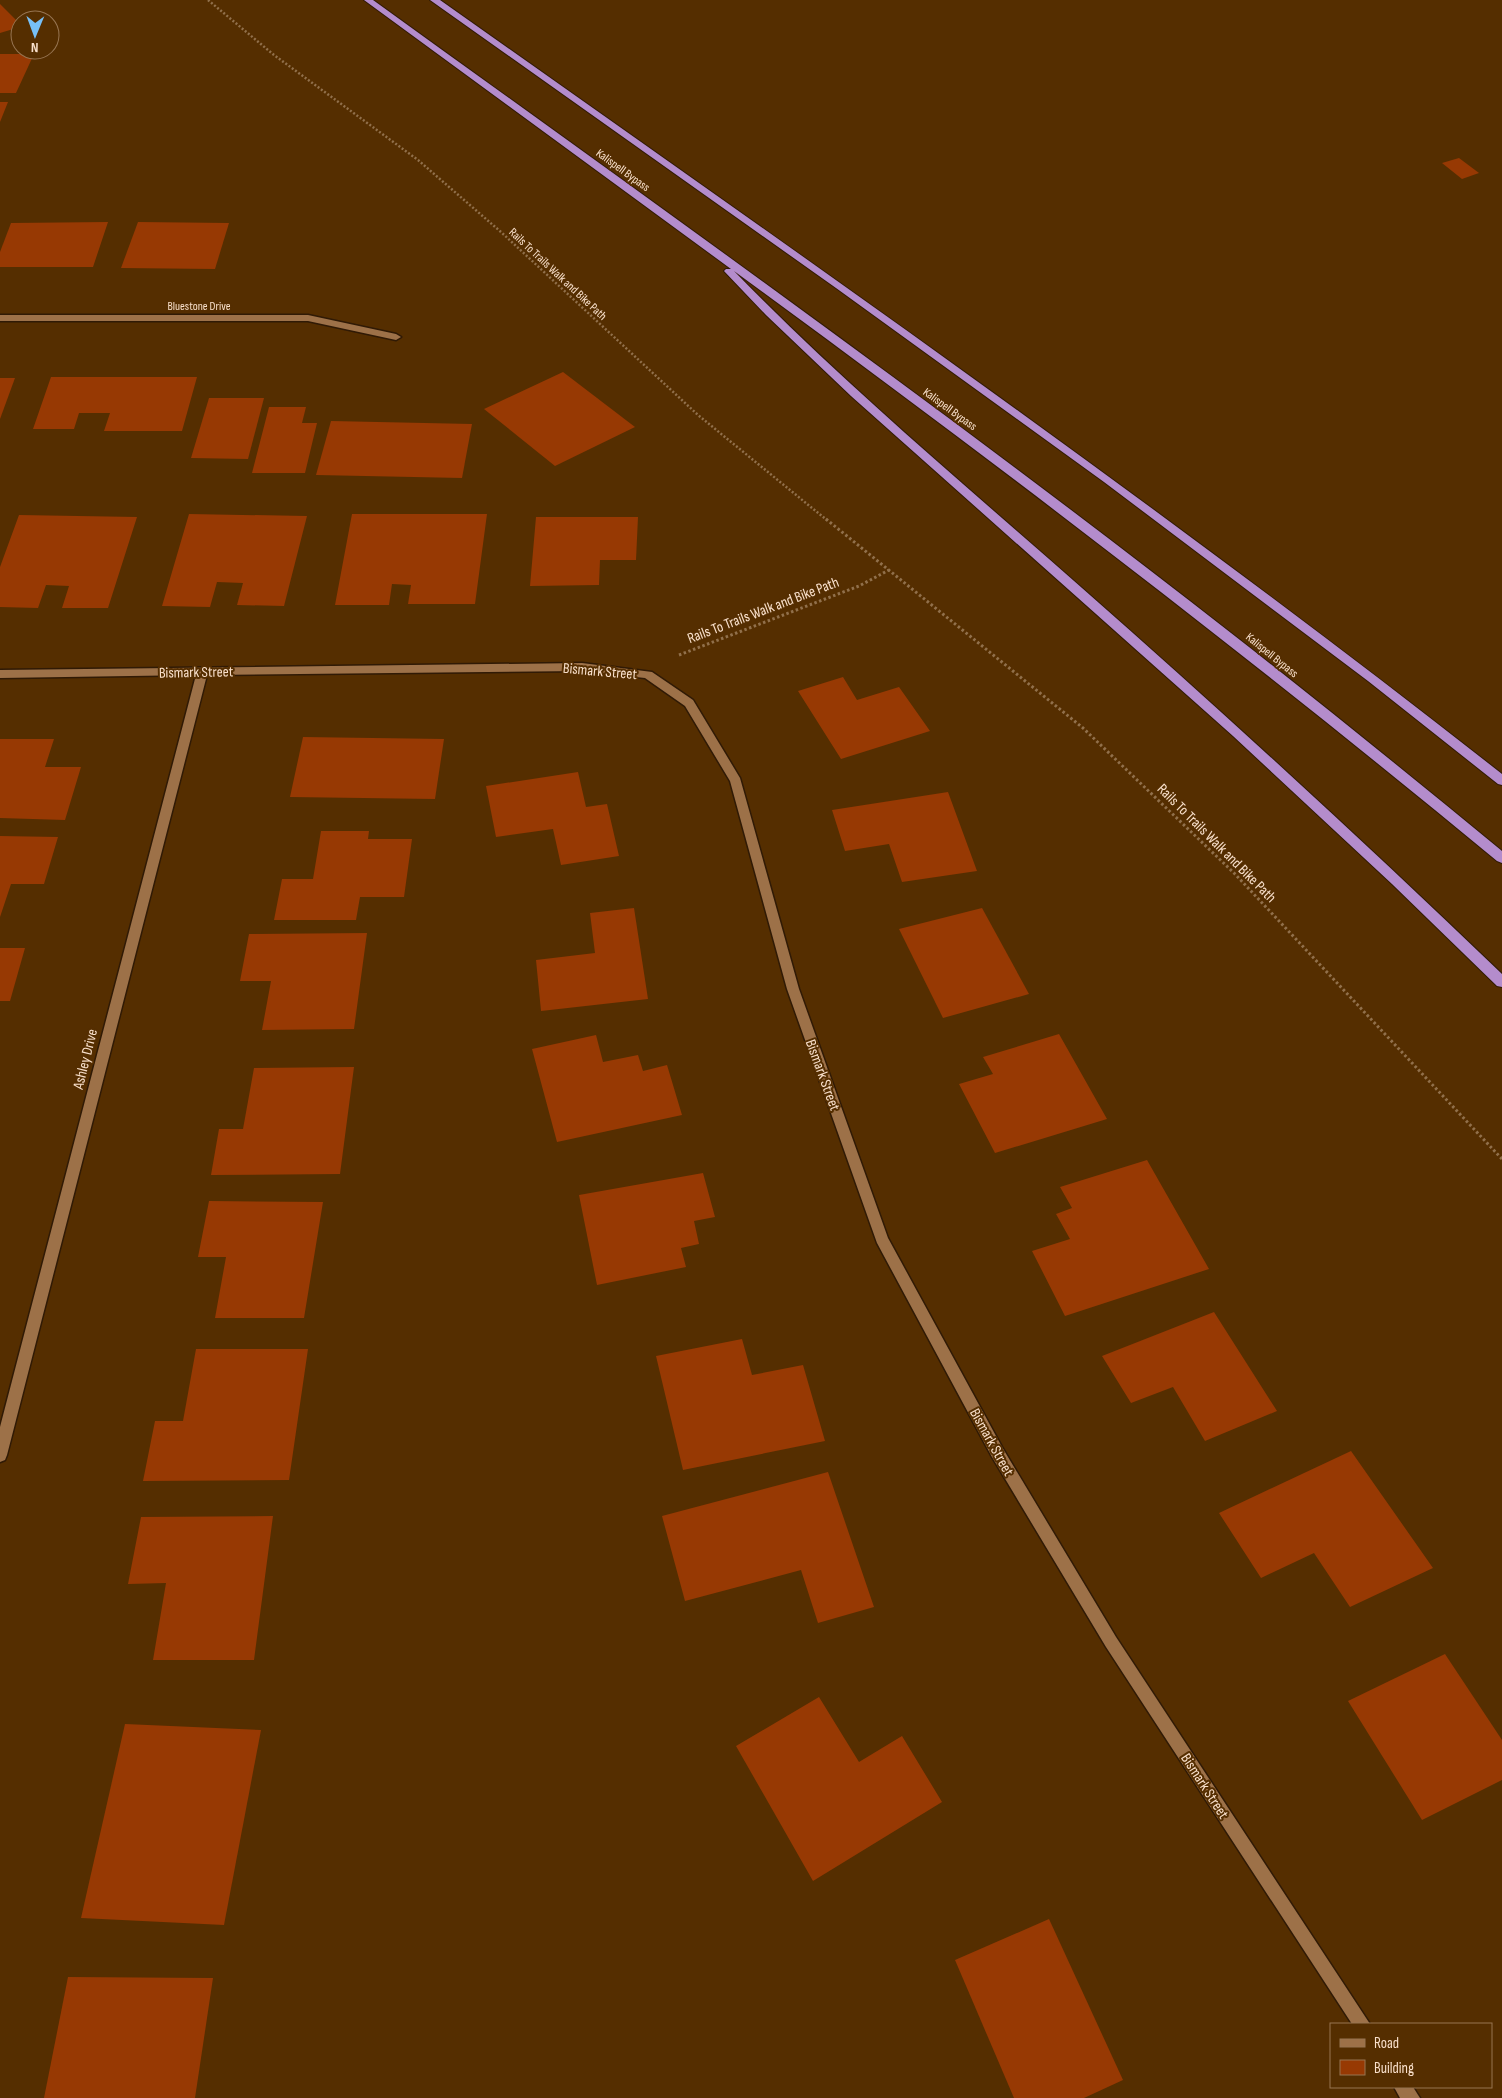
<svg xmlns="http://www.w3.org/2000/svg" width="1502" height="2098" viewBox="0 0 1502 2098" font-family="'Sofia Sans Condensed',sans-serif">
	<rect width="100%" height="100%" fill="#552e00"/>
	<g fill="#973903">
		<polygon points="0,4 20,24 20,27 0,33"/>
		<polygon points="0,54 34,54 16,93 0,93"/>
		<polygon points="0,102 8,102 0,122"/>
		<polygon points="1459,158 1479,173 1462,179 1442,163"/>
		<polygon points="108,222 93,267 0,267 0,252 11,223"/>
		<polygon points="138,222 229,223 215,269 121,268"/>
		<polygon points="563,372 635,427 555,466 484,409"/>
		<polygon points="51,377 197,377 182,431 104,431 110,413 79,413 74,429 33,429"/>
		<polygon points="0,378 15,378 0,419"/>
		<polygon points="209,398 264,398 248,459 191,458"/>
		<polygon points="269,407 306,407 302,423 317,423 305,473 252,473"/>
		<polygon points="331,421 472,424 462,478 316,475"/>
		<polygon points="189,514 307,516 284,606 237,605 243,583 217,582 210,607 162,606"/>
		<polygon points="352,514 487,514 475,604 408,604 411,585 392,584 389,605 335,605"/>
		<polygon points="19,515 137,517 108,608 62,608 69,586 46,585 38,608 0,607 0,567"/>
		<polygon points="536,517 638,517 636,560 600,560 599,585 530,586"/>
		<polygon points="843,677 857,700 899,687 930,731 841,759 798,691"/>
		<polygon points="303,737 444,739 435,799 290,797"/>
		<polygon points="0,739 54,739 45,767 81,767 65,820 0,818"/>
		<polygon points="578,772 586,807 607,804 619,856 561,865 553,829 496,837 486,786"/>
		<polygon points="948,792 977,871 902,882 889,844 845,851 832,810"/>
		<polygon points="321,831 369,831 368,839 412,839 404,897 360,897 356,920 274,920 282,879 313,879"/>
		<polygon points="0,836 58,837 44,884 11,884 0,917"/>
		<polygon points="634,908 648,999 541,1011 536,960 595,953 590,913"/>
		<polygon points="982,908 1029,994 943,1018 899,929"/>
		<polygon points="367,933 354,1029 262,1030 271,981 240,981 249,934"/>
		<polygon points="0,948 25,948 10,1001 0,1001"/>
		<polygon points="1059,1034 1107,1119 995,1153 959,1084 993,1074 983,1057"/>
		<polygon points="596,1035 603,1062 638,1055 643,1071 667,1065 682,1115 557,1142 532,1049"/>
		<polygon points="354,1067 340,1174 211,1175 219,1129 243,1129 254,1068"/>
		<polygon points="1147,1160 1209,1269 1065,1316 1032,1251 1070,1239 1056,1214 1072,1208 1060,1187"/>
		<polygon points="703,1173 715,1217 694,1221 699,1244 681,1248 686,1267 597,1285 579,1195"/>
		<polygon points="209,1201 323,1202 304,1318 215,1318 226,1257 198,1257"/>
		<polygon points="1214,1312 1277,1411 1205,1441 1173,1387 1131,1403 1102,1356"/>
		<polygon points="742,1339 752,1375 803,1365 825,1441 683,1470 656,1356"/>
		<polygon points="196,1349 308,1349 289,1480 143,1481 155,1421 183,1421"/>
		<polygon points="1351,1451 1433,1568 1350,1607 1314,1553 1261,1578 1219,1513"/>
		<polygon points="828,1472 874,1607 818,1623 801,1570 685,1601 662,1516"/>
		<polygon points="273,1516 254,1660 153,1660 166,1583 128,1584 141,1517"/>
		<polygon points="1445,1654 1502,1740 1502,1780 1422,1820 1348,1701"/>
		<polygon points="819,1697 859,1762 902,1736 942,1802 813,1881 736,1746"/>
		<polygon points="125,1724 261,1730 224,1925 81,1918"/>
		<polygon points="1049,1919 1123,2080 1084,2098 1014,2098 955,1960"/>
		<polygon points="68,1977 213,1978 195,2098 44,2098"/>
	</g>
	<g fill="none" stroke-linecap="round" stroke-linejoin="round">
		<defs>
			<g id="minor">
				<polygon points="0,315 308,315 396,334 401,337 396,340 308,321 0,321"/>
				<polygon points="582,663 652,672 693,700 740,778 799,989 888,1238 1002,1447 1116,1637 1370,2024 1352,2024 1106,1647 992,1457 877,1243 787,989 730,781 685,706 645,678 582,671 207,675 7,1455 5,1460 0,1462 0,1427 196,675 0,678 0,670"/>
				<polygon points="1394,2087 1413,2087 1420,2098 1400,2098"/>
			</g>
			<g id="trunk">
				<path d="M364,0H373C661,208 951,414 1231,633C1322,704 1412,777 1502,851V863L1497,861C1249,656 994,461 734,271C844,384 964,484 1082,588C1225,714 1365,842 1502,974V987L1497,986L1392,884L1233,736L851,396L766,315L724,271L726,269H731Z"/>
				<path d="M430,0H440C798,253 1157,503 1502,774V785L1498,784L1368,681L1104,482L836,288Z"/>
			</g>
		</defs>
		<use href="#minor" stroke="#301a05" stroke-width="3"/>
		<use href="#trunk" stroke="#301a05" stroke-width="2"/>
		<polyline stroke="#91704b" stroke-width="2.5" stroke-dasharray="2 2" stroke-linecap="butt" points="208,0 274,55 418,160 501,232 698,415 828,521"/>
		<g stroke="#91704b" stroke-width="3" stroke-dasharray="2.5 2.5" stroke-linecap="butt">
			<polyline points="826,519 1083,728 1235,874 1502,1159"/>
			<polyline points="679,655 859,586 889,570"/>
		</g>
		<use href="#minor" fill="#9d7148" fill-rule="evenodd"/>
		<use href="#trunk" fill="#b48ccc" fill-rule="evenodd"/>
	</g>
	<g text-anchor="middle" stroke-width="4" stroke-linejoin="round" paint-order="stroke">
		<g font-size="12" fill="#f9e0cb" stroke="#552e00">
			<text transform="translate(623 170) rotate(36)" y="4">Kalispell Bypass</text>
			<text transform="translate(558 274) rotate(43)" y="4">Rails To Trails Walk and Bike Path</text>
			<text x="199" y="310">Bluestone Drive</text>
			<text transform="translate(950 409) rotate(36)" y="4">Kalispell Bypass</text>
			<text transform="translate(1272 655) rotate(39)" y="4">Kalispell Bypass</text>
		</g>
		<g font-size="15" fill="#f9e0cb" stroke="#552e00">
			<text transform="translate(763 610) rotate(-21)" y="5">Rails To Trails Walk and Bike Path</text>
			<text transform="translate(600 671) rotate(5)" y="5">Bismark Street</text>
			<text transform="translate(196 672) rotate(-1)" y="5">Bismark Street</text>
			<text transform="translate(1217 843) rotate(45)" y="5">Rails To Trails Walk and Bike Path</text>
			<text transform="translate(85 1059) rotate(-76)" y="5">Ashley Drive</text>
			<text transform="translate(823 1075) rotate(70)" y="5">Bismark Street</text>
			<text transform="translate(992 1442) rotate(61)" y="5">Bismark Street</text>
			<text transform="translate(1205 1786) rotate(57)" y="5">Bismark Street</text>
		</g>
	</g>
	<rect x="1330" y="2023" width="162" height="65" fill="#552e00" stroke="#977551"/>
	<rect x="1340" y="2039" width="25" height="8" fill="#9d7148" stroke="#977551"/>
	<text x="1374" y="2048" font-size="15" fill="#f9e0cb">Road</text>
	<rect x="1340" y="2060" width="25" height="15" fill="#973903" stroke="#977551"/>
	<text x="1374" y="2073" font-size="15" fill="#f9e0cb">Building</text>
	<g transform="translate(35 35) rotate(181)"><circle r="24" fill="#552e00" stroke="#977551"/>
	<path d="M0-4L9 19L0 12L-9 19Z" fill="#77c0f7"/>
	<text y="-8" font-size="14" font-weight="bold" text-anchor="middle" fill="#f9e0cb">N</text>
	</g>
</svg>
